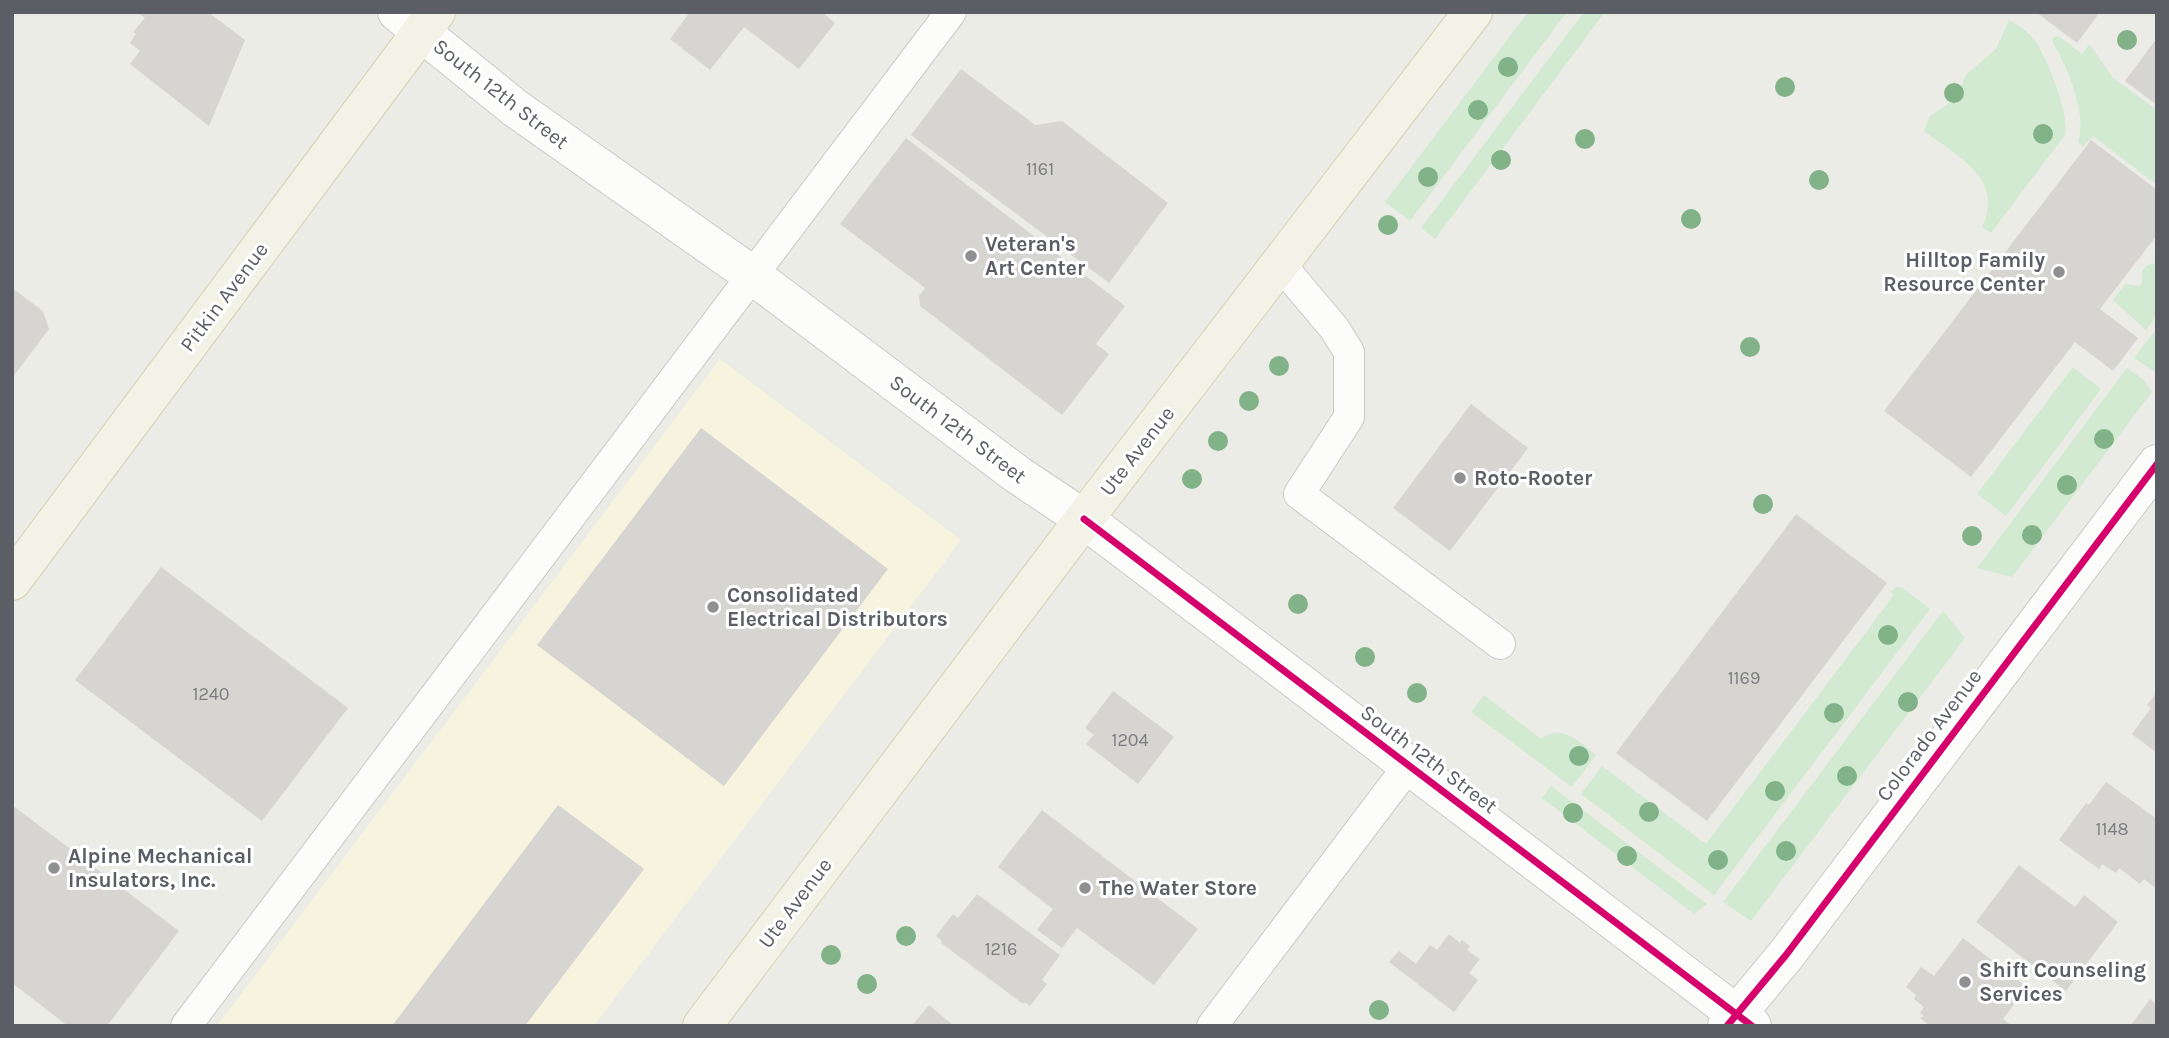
<svg xmlns="http://www.w3.org/2000/svg" width="2169" height="1038" viewBox="0 0 2169 1038" font-family="Karla,sans-serif">
	<rect width="100%" height="100%" fill="#ecece6"/>
	<polygon fill="#f6f4de" points="720,359 961,540 594,1026 217,1026"/>
	<g fill="#d2ead2">
		<polygon points="1528,12 1567,12 1410,221 1385,202"/>
		<polygon points="1584,12 1605,12 1435,239 1421,228"/>
		<path d="M2009,20C2017,25 2026,30 2032,37C2045,51 2071,118 2065,135L1991,233L1982,227C2005,179 1957,156 1924,131L1930,116L1955,99L1967,74L1996,49Z"/>
		<path d="M2056,36L2060,37L2082,54L2089,45L2091,46L2113,78L2157,110V185L2093,136L2083,147L2078,142C2088,117 2067,65 2053,43L2052,39Z"/>
		<polygon points="2157,263 2157,315 2146,330 2113,300 2125,284 2139,286 2142,283 2142,271 2147,265"/>
		<polygon points="2157,328 2157,373 2134,358"/>
		<polygon points="2073,367 2101,389 2006,516 1977,494"/>
		<polygon points="2127,368 2144,380 2152,392 2012,577 1977,568"/>
		<polygon points="1896,587 1903,588 1930,609 1714,895 1581,794 1602,766 1706,844 1894,595 1890,592"/>
		<polygon points="1943,611 1965,638 1751,921 1723,902"/>
		<path d="M1484,695L1541,739C1563,723 1578,741 1596,755L1572,787L1471,712Z"/>
		<polygon points="1551,786 1707,904 1694,914 1542,798"/>
	</g>
	<g fill="#d6d5d1">
		<polygon points="137,12 208,12 245,40 209,126 130,64 140,51 130,43 136,34 133,32 145,18"/>
		<polygon points="690,12 822,12 835,23 799,69 744,27 710,70 670,39"/>
		<polygon points="2036,12 2100,12 2077,43"/>
		<polygon points="2157,38 2157,105 2125,81"/>
		<polygon points="961,69 1035,125 1062,121 1168,203 1109,283 911,135"/>
		<polygon points="906,138 1125,306 1096,344 1109,354 1062,415 920,306 919,296 925,288 840,224"/>
		<polygon points="2091,140 2157,190 2157,235 2100,309 2138,338 2113,371 2075,342 1971,477 1884,411"/>
		<polygon points="12,288 43,311 49,329 12,378"/>
		<polygon points="1471,404 1528,448 1450,551 1393,508"/>
		<polygon points="701,428 888,569 724,786 537,645"/>
		<polygon points="1796,514 1887,583 1707,821 1616,753"/>
		<polygon points="161,567 348,708 262,821 75,680"/>
		<polygon points="1113,691 1174,737 1138,784 1086,744 1094,735 1085,728"/>
		<polygon points="2157,692 2157,753 2132,734 2151,708 2147,705"/>
		<polygon points="2106,782 2157,819 2157,889 2144,879 2140,884 2119,868 2116,873 2102,864 2099,869 2059,840 2086,803 2089,805"/>
		<polygon points="12,805 179,931 107,1026 68,1026 12,983"/>
		<polygon points="558,805 644,869 525,1026 392,1026"/>
		<polygon points="1042,810 1198,929 1154,985 1077,928 1062,948 1037,930 1053,909 998,867"/>
		<polygon points="2019,865 2075,907 2084,895 2118,922 2066,991 1976,922"/>
		<polygon points="977,894 1060,955 1042,980 1047,984 1030,1006 1025,1002 1023,1004 941,943 942,941 936,936 953,914 958,918"/>
		<polygon points="1449,934 1460,943 1462,940 1470,946 1467,950 1480,959 1469,973 1478,980 1454,1012 1389,962 1399,951 1416,964 1430,945 1437,950"/>
		<polygon points="1963,938 2027,987 2003,1019 2012,1026 1930,1026 1920,1018 1924,1016 1920,1013 1924,1007 1914,999 1916,995 1906,987 1921,967 1934,976"/>
		<polygon points="2150,999 2157,1005 2157,1026 2130,1026"/>
		<polygon points="929,1005 954,1026 912,1026"/>
	</g>
	<g fill="none" stroke-linecap="round" stroke-linejoin="round">
		<defs>
			<g id="lane">
				<polyline points="1280,264 1334,328 1349,352 1349,417 1299,494 1500,644"/>
				<polyline points="186,1026 951,12"/>
				<polyline points="1212,1026 1409,765"/>
			</g>
			<g id="street">
				<polyline points="397,12 421,32"/>
				<polyline points="1727,1026 1786,955 2157,464"/>
			</g>
			<polyline id="secondary" points="421,32 515,108 752,275 1018,475 1084,519 1752,1026"/>
			<g id="primary">
				<polyline points="12,581 436,12"/>
				<polyline points="702,1026 1084,519 1473,12"/>
			</g>
		</defs>
		<use href="#lane" stroke="#c9cac8" stroke-width="32"/>
		<use href="#street" stroke="#c9cac8" stroke-width="40"/>
		<use href="#secondary" stroke="#c9cbca" stroke-width="40"/>
		<use href="#primary" stroke="#d7d0b2" stroke-width="40"/>
		<use href="#lane" stroke="#fcfcfb" stroke-width="30"/>
		<use href="#street" stroke="#fcfcfb" stroke-width="38"/>
		<use href="#secondary" stroke="#fcfcfb" stroke-width="38"/>
		<use href="#primary" stroke="#f3f2e7" stroke-width="38"/>
		<defs>
			<g id="cycleway">
				<polyline points="1084,519 1752,1026"/>
				<polyline points="1727,1026 1786,955 2157,464"/>
			</g>
		</defs>
		<use href="#cycleway" stroke="#fff" stroke-width="11"/>
		<use href="#cycleway" stroke="#d6006c" stroke-width="7"/>
	</g>
	<g fill="#82b287">
		<circle cx="2127" cy="40" r="10"/>
		<circle cx="1508" cy="67" r="10"/>
		<circle cx="1785" cy="87" r="10"/>
		<circle cx="1954" cy="93" r="10"/>
		<circle cx="1478" cy="110" r="10"/>
		<circle cx="2043" cy="134" r="10"/>
		<circle cx="1585" cy="139" r="10"/>
		<circle cx="1501" cy="160" r="10"/>
		<circle cx="1428" cy="177" r="10"/>
		<circle cx="1819" cy="180" r="10"/>
		<circle cx="1691" cy="219" r="10"/>
		<circle cx="1388" cy="225" r="10"/>
		<circle cx="1750" cy="347" r="10"/>
		<circle cx="1279" cy="366" r="10"/>
		<circle cx="1249" cy="401" r="10"/>
		<circle cx="2104" cy="439" r="10"/>
		<circle cx="1218" cy="441" r="10"/>
		<circle cx="1192" cy="479" r="10"/>
		<circle cx="2067" cy="485" r="10"/>
		<circle cx="1763" cy="504" r="10"/>
		<circle cx="2032" cy="535" r="10"/>
		<circle cx="1972" cy="536" r="10"/>
		<circle cx="1298" cy="604" r="10"/>
		<circle cx="1888" cy="635" r="10"/>
		<circle cx="1365" cy="657" r="10"/>
		<circle cx="1417" cy="693" r="10"/>
		<circle cx="1908" cy="702" r="10"/>
		<circle cx="1834" cy="713" r="10"/>
		<circle cx="1579" cy="756" r="10"/>
		<circle cx="1847" cy="776" r="10"/>
		<circle cx="1775" cy="791" r="10"/>
		<circle cx="1649" cy="812" r="10"/>
		<circle cx="1573" cy="813" r="10"/>
		<circle cx="1786" cy="851" r="10"/>
		<circle cx="1627" cy="856" r="10"/>
		<circle cx="1718" cy="860" r="10"/>
		<circle cx="906" cy="936" r="10"/>
		<circle cx="831" cy="955" r="10"/>
		<circle cx="867" cy="984" r="10"/>
		<circle cx="1379" cy="1010" r="10"/>
	</g>
	<g fill="#8e9092" stroke="#fff" stroke-width="2.5">
		<circle cx="971" cy="256" r="7"/>
		<circle cx="2059" cy="272" r="7"/>
		<circle cx="1460" cy="478" r="7"/>
		<circle cx="713" cy="607" r="7"/>
		<circle cx="54" cy="868" r="7"/>
		<circle cx="1085" cy="888" r="7"/>
		<circle cx="1965" cy="982" r="7"/>
	</g>
	<g text-anchor="middle" stroke-width="6" stroke-linejoin="round" paint-order="stroke">
		<g font-size="18" fill="#7a7c80">
			<text x="1040" y="175">1161</text>
			<text x="1744" y="684">1169</text>
			<text x="211" y="700">1240</text>
			<text x="1130" y="746">1204</text>
			<text x="2112" y="835">1148</text>
			<text x="1001" y="955">1216</text>
		</g>
		<g font-size="21" fill="#5b5e65" stroke="#fff">
			<text transform="translate(501 94) rotate(38)" y="7">South 12th Street</text>
			<text transform="translate(224 297) rotate(-53)" y="7">Pitkin Avenue</text>
			<text transform="translate(958 429) rotate(37)" y="7">South 12th Street</text>
			<text transform="translate(1137 451) rotate(-52)" y="7">Ute Avenue</text>
			<text transform="translate(1929 735) rotate(-53)" y="7">Colorado Avenue</text>
			<text transform="translate(1429 759) rotate(37)" y="7">South 12th Street</text>
			<text transform="translate(795 903) rotate(-53)" y="7">Ute Avenue</text>
		</g>
		<g font-size="21" font-weight="bold" fill="#5b5e65" stroke="#fff" text-anchor="start">
			<text x="985" y="251">Veteran's<tspan x="985" dy="24">Art Center</tspan></text>
			<text x="2045" y="267" text-anchor="end">Hilltop Family<tspan x="2045" dy="24">Resource Center</tspan></text>
			<text x="1474" y="485">Roto-Rooter</text>
			<text x="727" y="602">Consolidated<tspan x="727" dy="24">Electrical Distributors</tspan></text>
			<text x="68" y="863">Alpine Mechanical<tspan x="68" dy="24">Insulators, Inc.</tspan></text>
			<text x="1099" y="895">The Water Store</text>
			<text x="1979" y="977">Shift Counseling<tspan x="1979" dy="24">Services</tspan></text>
		</g>
	</g>
	<rect width="2169" height="1038" fill="none" stroke="#5b5e65" stroke-width="28"/>
</svg>
